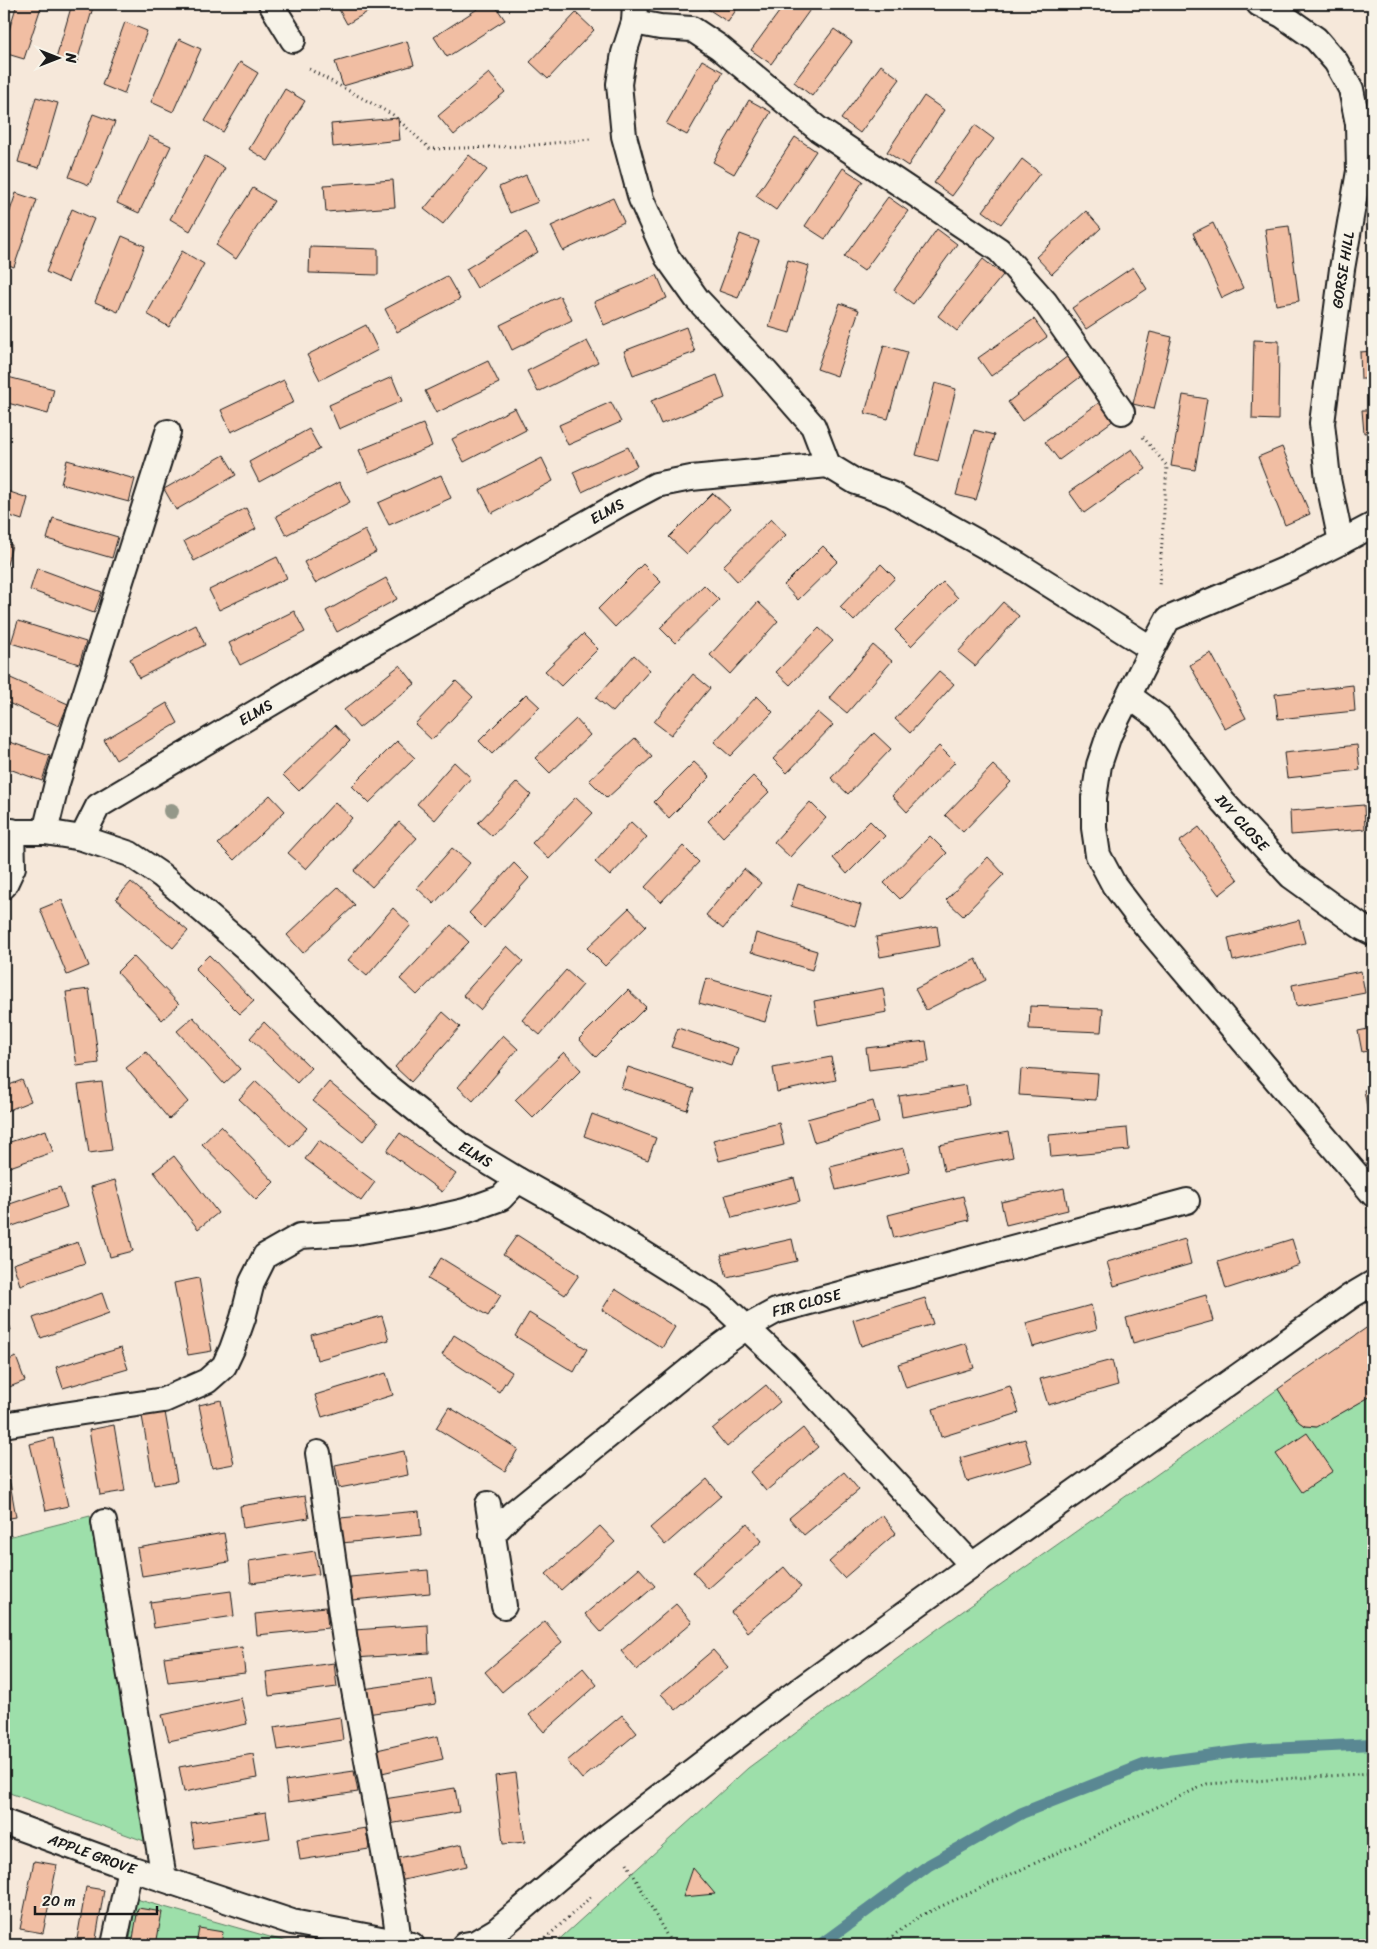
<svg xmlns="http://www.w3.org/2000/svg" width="1377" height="1949" viewBox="0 0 1377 1949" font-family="Sriracha,sans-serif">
	<rect width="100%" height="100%" fill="#f6e8da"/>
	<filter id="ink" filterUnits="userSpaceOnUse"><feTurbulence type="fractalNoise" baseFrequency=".02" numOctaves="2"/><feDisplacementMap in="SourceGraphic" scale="10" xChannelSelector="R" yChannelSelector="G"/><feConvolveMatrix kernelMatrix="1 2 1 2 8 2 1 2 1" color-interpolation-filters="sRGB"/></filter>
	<g filter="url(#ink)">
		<g fill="#9ddfaa" stroke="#5c7e63">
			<polygon points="1278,1389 1299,1422 1305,1426 1316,1427 1373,1395 1373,1945 553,1945 748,1768 939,1628"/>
			<polygon points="90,1516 147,1842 4,1791 4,1538"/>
			<polygon points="136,1899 298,1945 129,1945"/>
		</g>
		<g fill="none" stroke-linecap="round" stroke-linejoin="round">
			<polyline stroke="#5a8893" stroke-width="12" points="820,1945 929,1865 1022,1813 1146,1764 1250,1750 1373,1744"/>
		</g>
		<g fill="#f1bea3" stroke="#1c1c1c">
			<polygon points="17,4 42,4 24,59 4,53 4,46"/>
			<polygon points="72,4 94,4 76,65 56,59"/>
			<polygon points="336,4 381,4 347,24"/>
			<polygon points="485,4 494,4 505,20 447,57 434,37"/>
			<polygon points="711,4 740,4 728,22 708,9"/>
			<polygon points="785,4 808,4 812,7 771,64 751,50"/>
			<polygon points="576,13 594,30 548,79 530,62"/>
			<polygon points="125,22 147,31 124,94 102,85"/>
			<polygon points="834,29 852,42 812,96 794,82"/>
			<polygon points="179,39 201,49 173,112 151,102"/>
			<polygon points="407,41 414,65 343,86 335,62"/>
			<polygon points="702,60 723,72 687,135 666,124"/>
			<polygon points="240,62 258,73 223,132 205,121"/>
			<polygon points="881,65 900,79 860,133 841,119"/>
			<polygon points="489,73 505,92 454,135 438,116"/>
			<polygon points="285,89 305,101 268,161 249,149"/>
			<polygon points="924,96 944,110 908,166 887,152"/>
			<polygon points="36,97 58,103 39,168 18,162"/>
			<polygon points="749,100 771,112 734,174 713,162"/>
			<polygon points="93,114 115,122 89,185 69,177"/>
			<polygon points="398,118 400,140 333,147 331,124"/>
			<polygon points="975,125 994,139 952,196 934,183"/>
			<polygon points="149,136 171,146 139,213 117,203"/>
			<polygon points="795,137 816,151 776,210 756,196"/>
			<polygon points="469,155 487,170 443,224 424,209"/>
			<polygon points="205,156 225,168 190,231 170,219"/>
			<polygon points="1022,159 1040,173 1001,224 983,211"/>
			<polygon points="843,168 863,181 825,239 805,226"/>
			<polygon points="526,175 538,202 510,213 499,187"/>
			<polygon points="393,180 395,207 326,212 324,185"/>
			<polygon points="253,188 274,201 236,259 216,245"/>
			<polygon points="16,193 37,200 14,267 4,263 4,229"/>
			<polygon points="888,197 908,211 864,271 844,257"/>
			<polygon points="613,198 624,222 563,251 551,226"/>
			<polygon points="72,209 94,219 68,282 46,272"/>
			<polygon points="1086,211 1101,228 1052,274 1036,257"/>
			<polygon points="1213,223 1243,288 1222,298 1193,233"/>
			<polygon points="1289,226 1299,301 1276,305 1265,229"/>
			<polygon points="937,229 957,244 913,304 894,290"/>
			<polygon points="526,232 538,252 477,288 466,269"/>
			<polygon points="740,234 759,241 738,298 719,291"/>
			<polygon points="122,236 145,246 118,312 95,302"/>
			<polygon points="310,247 378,249 378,275 309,273"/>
			<polygon points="182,251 204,264 169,327 147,314"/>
			<polygon points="983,259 1003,275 957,331 938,316"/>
			<polygon points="788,260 809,266 790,333 769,327"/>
			<polygon points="1133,267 1147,289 1086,329 1072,308"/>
			<polygon points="657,275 667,298 604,325 594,302"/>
			<polygon points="447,276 460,299 397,332 385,309"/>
			<polygon points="560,296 572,320 512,350 500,325"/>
			<polygon points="840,303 859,310 837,376 817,369"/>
			<polygon points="1034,319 1047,337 991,376 978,358"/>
			<polygon points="366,325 378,350 320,380 307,355"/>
			<polygon points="686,327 695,352 633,375 624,351"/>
			<polygon points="1150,332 1172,337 1154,409 1133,404"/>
			<polygon points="1254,340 1279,341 1278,420 1252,419"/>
			<polygon points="587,341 598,362 538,392 527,371"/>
			<polygon points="884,345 907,352 888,419 865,413"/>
			<polygon points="1373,351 1373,379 1361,379 1360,352"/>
			<polygon points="1068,356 1083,375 1022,421 1008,402"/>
			<polygon points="488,361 499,383 436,413 425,391"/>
			<polygon points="717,375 725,398 661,424 651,401"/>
			<polygon points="4,376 54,389 48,414 4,402"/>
			<polygon points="392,377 402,401 339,429 329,405"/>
			<polygon points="284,380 294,402 231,432 221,410"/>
			<polygon points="935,383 956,389 938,461 916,455"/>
			<polygon points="1183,395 1207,399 1195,470 1171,466"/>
			<polygon points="1104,399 1118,417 1059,460 1045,442"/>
			<polygon points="611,402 621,422 568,445 559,425"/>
			<polygon points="515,408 526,430 464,462 452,439"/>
			<polygon points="1362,410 1373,410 1373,432 1364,433"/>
			<polygon points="423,424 432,446 369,473 359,450"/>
			<polygon points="309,429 320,449 259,482 249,462"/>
			<polygon points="974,430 994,435 976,500 956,495"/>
			<polygon points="628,447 637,466 582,492 573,472"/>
			<polygon points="1282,447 1310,514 1285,525 1258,457"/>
			<polygon points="1132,449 1146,469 1084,513 1069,492"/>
			<polygon points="224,455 236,475 176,510 164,489"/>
			<polygon points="542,458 553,481 492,513 480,490"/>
			<polygon points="67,460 135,479 129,502 61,484"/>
			<polygon points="441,475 451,498 389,525 378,503"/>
			<polygon points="339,482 350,502 286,535 276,516"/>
			<polygon points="4,490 28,498 22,520 4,514"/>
			<polygon points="713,493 730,509 687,554 669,537"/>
			<polygon points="246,508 256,529 194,561 184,541"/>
			<polygon points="53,518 118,537 112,558 47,539"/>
			<polygon points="771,519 786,535 738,582 723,566"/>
			<polygon points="365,530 376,552 315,583 304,562"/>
			<polygon points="4,543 12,545 6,569 4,569"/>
			<polygon points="823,546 838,561 798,600 784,585"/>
			<polygon points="277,557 287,578 219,610 209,590"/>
			<polygon points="643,564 661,582 615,627 598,609"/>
			<polygon points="881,564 895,578 854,621 840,607"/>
			<polygon points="37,568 102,592 94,613 30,590"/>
			<polygon points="386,578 397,599 337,632 326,611"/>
			<polygon points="943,582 958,598 911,646 895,630"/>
			<polygon points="704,585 719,600 675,643 660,628"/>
			<polygon points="758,602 778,621 730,674 710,655"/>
			<polygon points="1003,602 1019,616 975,666 958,652"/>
			<polygon points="294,611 305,632 240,665 229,643"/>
			<polygon points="18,621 86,642 79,664 11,643"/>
			<polygon points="196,625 205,645 139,678 130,659"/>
			<polygon points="819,628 833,641 790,685 776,672"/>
			<polygon points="583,634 598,649 561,686 545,671"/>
			<polygon points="873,645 892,661 847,713 829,698"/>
			<polygon points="1211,653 1246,718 1225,729 1190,665"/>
			<polygon points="634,655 650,670 613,712 596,698"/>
			<polygon points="400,665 415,684 359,728 344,710"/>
			<polygon points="939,671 954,684 910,733 895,719"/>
			<polygon points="693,674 710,688 671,735 654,722"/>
			<polygon points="4,675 68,704 59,726 4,701"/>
			<polygon points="456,681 473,697 432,740 415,724"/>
			<polygon points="1353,685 1355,711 1278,719 1275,694"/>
			<polygon points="526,694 540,707 492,754 479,741"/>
			<polygon points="757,696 773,712 730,756 714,742"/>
			<polygon points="167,703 178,723 116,760 104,740"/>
			<polygon points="818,712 833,725 787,773 773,759"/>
			<polygon points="576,719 590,735 550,773 535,758"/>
			<polygon points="335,725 350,741 299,791 283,775"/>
			<polygon points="874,733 891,749 848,794 831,778"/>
			<polygon points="635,738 652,757 607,798 589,780"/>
			<polygon points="4,740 50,756 42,781 4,767"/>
			<polygon points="397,741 415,758 369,803 352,786"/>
			<polygon points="1357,745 1360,770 1287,778 1284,753"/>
			<polygon points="939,746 955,762 907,812 892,796"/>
			<polygon points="454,762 471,778 435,820 417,804"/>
			<polygon points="694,762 710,777 669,818 654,802"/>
			<polygon points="993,765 1011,782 963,832 945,815"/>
			<polygon points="753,776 769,792 723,837 708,821"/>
			<polygon points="517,782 531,795 492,836 478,823"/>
			<polygon points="270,795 285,811 234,860 218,844"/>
			<polygon points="576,797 593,813 549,859 532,843"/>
			<polygon points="335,802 352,818 306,869 288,853"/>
			<polygon points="810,802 826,818 790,857 774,842"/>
			<polygon points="1364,805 1365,829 1291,835 1290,811"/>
			<polygon points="870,821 885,836 847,874 833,858"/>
			<polygon points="399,822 417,838 372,887 354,871"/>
			<polygon points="631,822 647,837 610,876 595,862"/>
			<polygon points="1199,827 1238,880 1219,895 1179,842"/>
			<polygon points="930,836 947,853 900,899 884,883"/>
			<polygon points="683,846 699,862 661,902 645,887"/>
			<polygon points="452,848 470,863 434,904 417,888"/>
			<polygon points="988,857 1004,874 963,916 946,900"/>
			<polygon points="514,863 529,878 484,928 469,913"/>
			<polygon points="744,869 761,883 723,929 706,915"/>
			<polygon points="131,882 188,931 173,948 116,899"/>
			<polygon points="798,884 861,905 855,926 791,906"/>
			<polygon points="338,887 355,905 303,953 287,935"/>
			<polygon points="62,900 89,966 67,975 40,909"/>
			<polygon points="393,908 411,925 367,976 348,960"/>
			<polygon points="629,908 646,926 605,966 587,948"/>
			<polygon points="1299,920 1305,943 1233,961 1228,938"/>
			<polygon points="451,925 469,942 417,995 400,979"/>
			<polygon points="937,926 940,946 880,957 876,937"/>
			<polygon points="756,933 817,951 812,970 751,952"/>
			<polygon points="507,946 523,961 480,1010 463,995"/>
			<polygon points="209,955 254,1001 240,1014 195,969"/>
			<polygon points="133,956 179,1004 162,1020 117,972"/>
			<polygon points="976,959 986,980 926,1010 915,989"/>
			<polygon points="566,970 583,985 540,1035 522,1020"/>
			<polygon points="1361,971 1365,993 1296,1006 1292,985"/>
			<polygon points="706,978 772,997 765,1022 699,1003"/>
			<polygon points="883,988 887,1012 818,1025 814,1001"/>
			<polygon points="89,989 99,1063 77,1066 66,992"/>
			<polygon points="628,990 646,1007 596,1057 579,1039"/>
			<polygon points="1030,1006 1103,1009 1101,1032 1029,1029"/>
			<polygon points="443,1012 460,1027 411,1082 395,1067"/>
			<polygon points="193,1017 240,1069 224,1084 177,1031"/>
			<polygon points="264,1022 311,1068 297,1083 250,1038"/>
			<polygon points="678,1028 738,1048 732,1066 671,1047"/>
			<polygon points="1373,1028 1373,1050 1362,1052 1358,1031"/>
			<polygon points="503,1035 518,1049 473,1101 458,1087"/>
			<polygon points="926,1041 929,1062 869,1070 866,1048"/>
			<polygon points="146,1052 188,1102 169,1119 126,1068"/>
			<polygon points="564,1052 581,1070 533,1118 515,1100"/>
			<polygon points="831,1057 836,1080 777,1092 773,1068"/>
			<polygon points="628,1067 694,1089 687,1110 621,1088"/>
			<polygon points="1021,1069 1098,1074 1096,1100 1019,1095"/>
			<polygon points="22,1080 31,1101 4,1112 4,1087"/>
			<polygon points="256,1081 307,1128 290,1147 239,1099"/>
			<polygon points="102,1082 112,1150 89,1153 78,1085"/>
			<polygon points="329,1082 378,1123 363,1141 313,1101"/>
			<polygon points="966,1085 969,1105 902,1117 899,1096"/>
			<polygon points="1373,1088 1373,1112 1368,1113 1364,1090"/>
			<polygon points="873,1101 879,1123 814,1142 807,1119"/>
			<polygon points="592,1114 656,1138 648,1160 584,1136"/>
			<polygon points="779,1123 784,1145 719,1161 713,1140"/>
			<polygon points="221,1126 274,1182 256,1200 202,1144"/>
			<polygon points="1127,1128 1129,1150 1051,1157 1049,1135"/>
			<polygon points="46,1130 53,1152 4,1169 4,1144"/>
			<polygon points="1008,1132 1013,1157 944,1171 939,1145"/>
			<polygon points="400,1133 456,1174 442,1192 387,1151"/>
			<polygon points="319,1140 375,1182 361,1201 305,1159"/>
			<polygon points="904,1148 910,1172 836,1190 830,1166"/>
			<polygon points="174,1156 218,1213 198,1229 154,1172"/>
			<polygon points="794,1178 800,1201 732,1218 725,1195"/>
			<polygon points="115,1180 133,1251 110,1257 91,1187"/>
			<polygon points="60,1187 67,1207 4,1229 4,1206"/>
			<polygon points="1064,1188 1068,1210 1006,1225 1001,1202"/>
			<polygon points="963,1196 969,1220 894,1238 888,1215"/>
			<polygon points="517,1235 579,1275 565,1295 503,1255"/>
			<polygon points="792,1239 797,1261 727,1277 721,1255"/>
			<polygon points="1185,1239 1191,1264 1114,1286 1107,1262"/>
			<polygon points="1292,1239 1300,1265 1226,1289 1218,1262"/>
			<polygon points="78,1242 85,1263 20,1285 13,1264"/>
			<polygon points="441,1258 501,1295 488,1316 428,1279"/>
			<polygon points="199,1278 212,1351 188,1355 174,1283"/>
			<polygon points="615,1289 675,1327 662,1348 602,1310"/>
			<polygon points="102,1293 109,1313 41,1338 33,1318"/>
			<polygon points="1206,1295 1213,1321 1133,1343 1126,1318"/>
			<polygon points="925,1298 933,1324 861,1346 853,1320"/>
			<polygon points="1091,1305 1097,1329 1033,1347 1026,1323"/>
			<polygon points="4,1310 11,1330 4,1332"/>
			<polygon points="529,1313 587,1349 574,1372 515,1336"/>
			<polygon points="382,1316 389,1340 317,1360 311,1335"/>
			<polygon points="1372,1324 1373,1324 1373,1395 1317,1427 1305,1426 1299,1422 1278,1389"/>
			<polygon points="454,1335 512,1372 499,1392 442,1355"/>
			<polygon points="966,1343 974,1368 906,1388 898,1364"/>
			<polygon points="121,1348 128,1369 63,1388 56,1367"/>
			<polygon points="16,1357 25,1381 4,1389 4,1362"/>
			<polygon points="1112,1360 1118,1385 1048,1405 1040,1379"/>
			<polygon points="386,1373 393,1395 322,1417 315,1395"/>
			<polygon points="766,1385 780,1402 727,1447 712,1429"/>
			<polygon points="1010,1386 1019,1413 941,1437 933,1409"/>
			<polygon points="221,1400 234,1464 212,1468 199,1405"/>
			<polygon points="449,1407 518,1449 505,1471 436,1428"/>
			<polygon points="165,1412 177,1481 154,1485 142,1416"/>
			<polygon points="114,1425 125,1491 100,1495 89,1430"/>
			<polygon points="803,1428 818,1447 766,1491 750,1472"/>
			<polygon points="1307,1433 1333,1471 1302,1492 1276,1454"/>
			<polygon points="53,1438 68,1506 46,1511 30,1444"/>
			<polygon points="1025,1439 1032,1462 967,1482 960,1458"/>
			<polygon points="4,1449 16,1517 4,1519"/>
			<polygon points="404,1451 408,1475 339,1488 335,1465"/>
			<polygon points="844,1472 859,1490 804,1535 789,1518"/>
			<polygon points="707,1479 721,1496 665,1545 650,1528"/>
			<polygon points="305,1496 309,1518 243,1528 240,1506"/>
			<polygon points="419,1511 421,1535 342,1543 340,1518"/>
			<polygon points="882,1515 896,1533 844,1578 829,1562"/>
			<polygon points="747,1523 762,1541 708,1589 693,1572"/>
			<polygon points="600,1526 615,1542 561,1590 546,1574"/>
			<polygon points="224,1533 229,1562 142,1576 137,1548"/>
			<polygon points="315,1551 319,1574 251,1583 249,1561"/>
			<polygon points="784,1567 801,1587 747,1632 731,1612"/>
			<polygon points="639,1568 655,1586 601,1632 585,1614"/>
			<polygon points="428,1570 430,1593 352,1600 350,1577"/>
			<polygon points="231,1591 234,1616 154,1628 150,1602"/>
			<polygon points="676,1604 692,1622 637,1670 621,1651"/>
			<polygon points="326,1607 328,1628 257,1635 255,1614"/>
			<polygon points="545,1621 562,1642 502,1692 485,1672"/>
			<polygon points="428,1625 429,1653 355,1658 354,1630"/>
			<polygon points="242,1647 245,1673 168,1682 164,1657"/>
			<polygon points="713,1650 728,1667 676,1710 661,1694"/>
			<polygon points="334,1663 337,1687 269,1696 266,1672"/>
			<polygon points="583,1668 597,1685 544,1732 529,1715"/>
			<polygon points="432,1679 436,1704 367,1714 363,1689"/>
			<polygon points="241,1698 247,1724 169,1741 162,1715"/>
			<polygon points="622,1715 637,1733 582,1779 567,1761"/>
			<polygon points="340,1717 343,1740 278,1750 274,1727"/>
			<polygon points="438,1736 443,1759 382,1773 377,1750"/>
			<polygon points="253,1754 257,1778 184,1792 179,1767"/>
			<polygon points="354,1771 358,1792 288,1802 285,1781"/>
			<polygon points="516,1773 525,1842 503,1844 495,1776"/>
			<polygon points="455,1788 459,1812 389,1824 384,1799"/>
			<polygon points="266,1812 270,1838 195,1849 191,1823"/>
			<polygon points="366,1828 369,1849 300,1860 297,1839"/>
			<polygon points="462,1844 467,1866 399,1881 394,1859"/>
			<polygon points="34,1861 57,1865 43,1933 20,1929"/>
			<polygon points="693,1868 710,1888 715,1894 683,1897"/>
			<polygon points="86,1887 104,1890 95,1945 76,1945"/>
			<polygon points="138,1908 162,1912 156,1945 132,1945"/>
			<polygon points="199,1928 223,1932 221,1945 196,1945"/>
			<polygon points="257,1941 280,1944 280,1945 256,1945"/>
		</g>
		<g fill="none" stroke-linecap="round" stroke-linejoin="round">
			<defs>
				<g id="lane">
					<polyline points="271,4 293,40"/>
					<polyline points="1259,4 1282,15 1316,39 1336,62 1351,89 1358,124 1359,171 1342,269 1322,423 1328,479 1341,542 1373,525"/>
					<polyline points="634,22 660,27 692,29 719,47 818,129 999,250 1045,302 1122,412"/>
					<polyline points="828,465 856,482 891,494 1017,564 1152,649 1109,735 1099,765 1094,798 1094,828 1098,855 1114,885 1136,914 1373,1194"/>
					<polyline points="1152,649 1168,619 1291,567 1341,542"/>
					<path id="s1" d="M1129,696L1159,718L1223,802L1291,876L1363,928L1373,933"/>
					<path id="s2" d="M4,832H45L82,838L130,854L161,875L246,948L378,1079L460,1145L518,1180L501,1198L465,1211L421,1221L350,1233L300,1236L265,1256L252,1282L243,1318L232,1349L224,1366L207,1381L164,1400L63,1415L4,1425"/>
					<polyline points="45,832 57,783 168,432"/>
					<path id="s3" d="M82,838L98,806L329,669L620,504L656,485L691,478L828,465L813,426L765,371L697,299L667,257L641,199L624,136L619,84L624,53L634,22L635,4"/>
					<polyline points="4,886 13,867 12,831"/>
					<polyline points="518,1180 598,1225 715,1298 786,1365 972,1565"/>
					<polyline points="318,1453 345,1641 395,1912 399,1942"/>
					<polyline points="488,1504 504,1606"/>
					<polyline points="104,1522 164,1878"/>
					<path id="s4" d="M492,1535L513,1513L704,1358L745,1328L776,1311L1187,1201"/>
					<path id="s5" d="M4,1822L130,1868L292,1922L412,1945"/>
					<polyline points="114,1945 130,1868"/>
					<polyline points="464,1945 475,1943 497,1930 605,1838 776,1707 972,1565 1351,1296 1373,1283"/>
				</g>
			</defs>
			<use href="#lane" stroke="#1c1c1c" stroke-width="28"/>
			<g stroke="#1c1c1c" stroke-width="3" stroke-dasharray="1 4" stroke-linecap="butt">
				<polyline points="309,69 393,115 430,149 525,146 590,139"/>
				<polyline points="1143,437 1167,466 1159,587"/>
				<path d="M1367,1227C1372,1234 1373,1242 1370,1251"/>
				<polyline points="627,1863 672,1945"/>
				<polyline points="538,1945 593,1895"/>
				<polyline points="880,1945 920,1916 1207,1784 1373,1773"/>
			</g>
			<use href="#lane" stroke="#f7f3e8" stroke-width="24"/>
		</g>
		<circle fill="#949889" cx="171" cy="811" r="8"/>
	</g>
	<g text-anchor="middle" stroke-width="4" stroke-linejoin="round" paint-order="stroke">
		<g font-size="15" fill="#1c1c1c" stroke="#f7f3e8">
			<text transform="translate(1343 270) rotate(-81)" y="5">GORSE HILL</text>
			<text dy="5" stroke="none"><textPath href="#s3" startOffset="624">ELMS</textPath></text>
			<text dy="5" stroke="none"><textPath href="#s3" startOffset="219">ELMS</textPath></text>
			<text dy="5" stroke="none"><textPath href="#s1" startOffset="171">IVY CLOSE</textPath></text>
			<text dy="5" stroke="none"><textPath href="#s2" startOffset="588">ELMS</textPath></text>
			<text dy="5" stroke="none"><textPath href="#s4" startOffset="394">FIR CLOSE</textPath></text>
			<text dy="5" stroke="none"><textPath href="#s5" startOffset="94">APPLE GROVE</textPath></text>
		</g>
	</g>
	<rect width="1377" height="1949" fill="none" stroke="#f7f3e8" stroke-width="20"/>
	<rect x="10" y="10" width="1357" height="1929" fill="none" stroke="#1c1c1c" stroke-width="2" filter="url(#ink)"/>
	<g transform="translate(58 58) rotate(90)" stroke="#f7f3e8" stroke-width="4" paint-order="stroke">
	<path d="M0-4L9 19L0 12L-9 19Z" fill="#1c1c1c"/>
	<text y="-8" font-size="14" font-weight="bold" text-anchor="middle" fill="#1c1c1c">N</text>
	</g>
	<path d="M35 1906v8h122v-8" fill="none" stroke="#1c1c1c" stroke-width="2.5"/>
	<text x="42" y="1906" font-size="15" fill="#1c1c1c" stroke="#f7f3e8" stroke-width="4" paint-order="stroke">20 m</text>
</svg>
